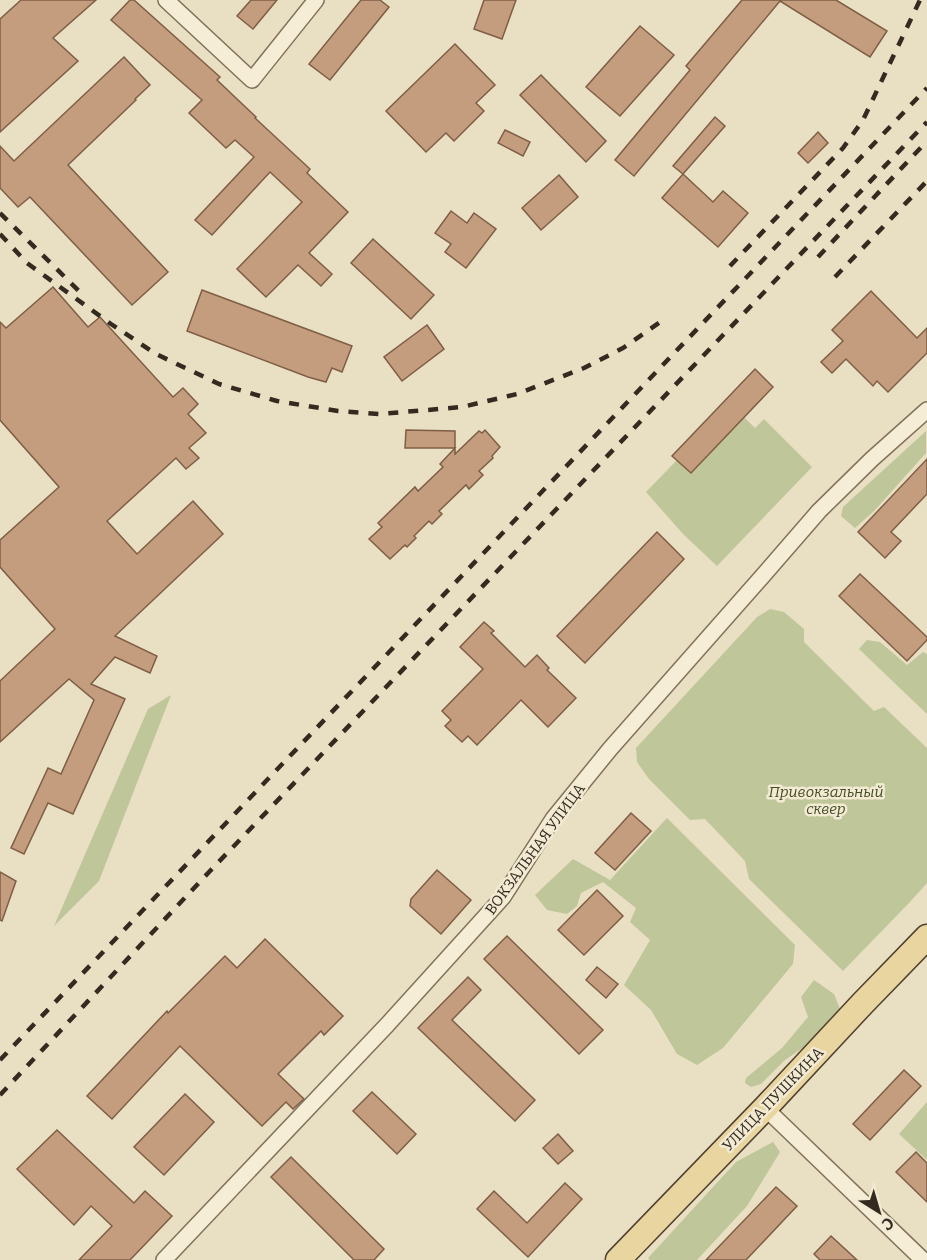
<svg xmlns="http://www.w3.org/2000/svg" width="927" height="1260" viewBox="0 0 927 1260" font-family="Bitter,serif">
	<rect width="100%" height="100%" fill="#e9e0c4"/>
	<g fill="#bfc699">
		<polygon points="744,417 755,428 764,419 812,467 717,566 683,534 646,492 677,460 691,473"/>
		<polygon points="926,431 926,453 875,510 855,528 841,516 843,507"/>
		<polygon points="770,609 784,612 804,629 804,642 874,711 884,707 927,748 927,883 908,904 843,971 749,879 745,861 705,819 690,820 649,779 637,762 636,748 757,617"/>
		<polygon points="867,640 880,642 907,665 923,652 927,654 927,714 859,649"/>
		<polygon points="171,695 99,881 54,926 148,709"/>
		<polygon points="667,818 795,945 793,964 723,1048 697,1065 677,1054 651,1010 624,985 650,940 630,922 636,908 603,882 581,893 577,906 567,914 547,910 535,895 573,859 610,880"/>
		<polygon points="814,980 834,994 840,1009 807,1045 785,1060 761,1084 751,1087 745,1083 746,1078 782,1048 808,1017 801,997"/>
		<polygon points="927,1102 927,1160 899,1134"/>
		<polygon points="773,1142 780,1152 747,1206 697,1260 650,1260 648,1258 736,1162"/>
	</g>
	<g fill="#c49d7e" stroke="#7f5e45" stroke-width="1.5">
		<polygon points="21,0 96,0 53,38 78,61 0,132 0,19"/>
		<polygon points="130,0 134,0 220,77 217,80 256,117 255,118 310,169 307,173 348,212 309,253 332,274 321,286 298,265 266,297 237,269 302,202 270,172 212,235 195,220 254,157 235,140 226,148 189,113 202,100 111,20"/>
		<polygon points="251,0 277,0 253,29 237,16"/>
		<polygon points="361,0 380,0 389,7 330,80 309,64"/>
		<polygon points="484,0 516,0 502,39 474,29"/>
		<polygon points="742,0 836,0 887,31 870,57 780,1 634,176 615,160 690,70 686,66"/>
		<polygon points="640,26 674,55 620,116 586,87"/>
		<polygon points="455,44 495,85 476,103 484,111 454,141 446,133 426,152 386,111"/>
		<polygon points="124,57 150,85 135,99 136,100 68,165 168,272 132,305 30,197 18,207 0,188 0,146 14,161"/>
		<polygon points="541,75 606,141 586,162 520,95"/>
		<polygon points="715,117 725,126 683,174 673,166"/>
		<polygon points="505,130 530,142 523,156 498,143"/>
		<polygon points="818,132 828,143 808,163 798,153"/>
		<polygon points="683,174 713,202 723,191 748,213 718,247 662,198"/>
		<polygon points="559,175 578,197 541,230 522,208"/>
		<polygon points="451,211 467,223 474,213 496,229 466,268 445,252 451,244 435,233"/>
		<polygon points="373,239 434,295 411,319 351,263"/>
		<polygon points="53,287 88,327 100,317 173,397 183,388 198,404 188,414 206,433 189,448 199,458 186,469 176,458 107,521 137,554 193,501 223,534 115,636 157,656 150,673 115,657 91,684 125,699 73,814 48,803 24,854 11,848 48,768 61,774 94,700 69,679 0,742 0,681 55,629 0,567 0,540 59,487 0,420 0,322 6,328"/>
		<polygon points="202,290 352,346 342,372 332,368 326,382 308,377 187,331"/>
		<polygon points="871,291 917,338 927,328 927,353 888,392 877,381 873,386 846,359 832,373 821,362 843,341 832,330"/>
		<polygon points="427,325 444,349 402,381 384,357"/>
		<polygon points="755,369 773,387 691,473 672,456"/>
		<polygon points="406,430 455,431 455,454 479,431 482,433 485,430 500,447 492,456 493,458 479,471 483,475 469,489 466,485 439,511 442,514 432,524 429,521 414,536 416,538 407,547 405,545 390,559 369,539 382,527 378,523 415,487 418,491 443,467 440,464 455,448 405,448"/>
		<polygon points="927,459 927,494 891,532 901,541 885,558 858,532"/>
		<polygon points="657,532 684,559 585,663 557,636"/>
		<polygon points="860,574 927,637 927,640 907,661 839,596"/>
		<polygon points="484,622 494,631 491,633 525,667 537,655 549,668 547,670 576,698 548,727 521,700 477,745 468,736 462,742 445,726 451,720 442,711 483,669 460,647"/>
		<polygon points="631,813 651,831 615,870 595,853"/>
		<polygon points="437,870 471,900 441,934 410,906 411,899"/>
		<polygon points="0,872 16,881 2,921 0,920"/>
		<polygon points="597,890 623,916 584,955 558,930"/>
		<polygon points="507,936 603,1030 579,1054 484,959"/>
		<polygon points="265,939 343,1016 324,1035 321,1031 278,1074 304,1099 293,1109 286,1102 262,1126 180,1046 112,1119 87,1096 167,1011 168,1013 225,956 237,968"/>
		<polygon points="597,967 618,984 606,998 586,980"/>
		<polygon points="468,977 481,990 452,1020 535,1100 515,1121 418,1028"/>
		<polygon points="904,1070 921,1086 870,1140 853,1124"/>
		<polygon points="372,1092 416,1134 397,1154 353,1111"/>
		<polygon points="185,1094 214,1122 164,1175 134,1147"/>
		<polygon points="57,1130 134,1203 145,1191 172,1216 130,1260 79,1260 112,1226 91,1206 74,1225 17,1169"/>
		<polygon points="558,1134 573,1151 558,1164 543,1148"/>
		<polygon points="916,1152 927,1163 927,1202 896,1172"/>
		<polygon points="291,1157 384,1249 374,1260 354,1260 271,1177"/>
		<polygon points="565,1183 582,1199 528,1257 477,1209 494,1191 527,1223"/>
		<polygon points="776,1187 797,1206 746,1260 706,1260"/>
		<polygon points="831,1236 857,1260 820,1260 814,1254"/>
	</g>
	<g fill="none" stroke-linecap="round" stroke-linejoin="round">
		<defs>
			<g id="street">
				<polyline points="166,0 252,80 316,0"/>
				<polyline points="765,1108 923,1260"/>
				<polyline points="164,1260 387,1025 503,897 553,819 610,749 760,579 819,511 872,459 927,410"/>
			</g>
			<polyline id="primary" points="618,1260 765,1108 863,1003 927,937"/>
		</defs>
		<use href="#street" stroke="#82725c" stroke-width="18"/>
		<use href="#primary" stroke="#504030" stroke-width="27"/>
		<use href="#street" stroke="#f5edd6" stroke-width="15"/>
		<use href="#primary" stroke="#e9d59f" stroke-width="24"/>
		<g stroke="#342a1f" stroke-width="4.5" stroke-dasharray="10 10" stroke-linecap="butt">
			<polyline points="0,213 82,294"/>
			<polyline points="0,234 27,263 111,324 156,354 219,384 277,401 338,411 380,414 462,407 517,394 584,368 623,348 663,320"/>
			<polyline points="818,257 927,141"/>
			<polyline points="730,266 843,148 863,120 920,0"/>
			<polyline points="835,277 927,181"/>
			<polyline points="0,1060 927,88"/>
			<polyline points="0,1095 210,871 927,122"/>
		</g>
	</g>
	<g text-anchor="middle" stroke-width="5" stroke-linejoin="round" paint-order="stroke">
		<g font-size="15" font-style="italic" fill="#434e27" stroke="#f2ead3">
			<text x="826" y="797">Привокзальный<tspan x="826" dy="17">сквер</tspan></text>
		</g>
		<g font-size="15" fill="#342a1f" stroke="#f2ead3">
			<text transform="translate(535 849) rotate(-54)" y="5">ВОКЗАЛЬНАЯ УЛИЦА</text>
			<text transform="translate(773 1099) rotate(-46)" y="5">УЛИЦА ПУШКИНА</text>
		</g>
	</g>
	<g transform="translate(879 1212) rotate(143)" stroke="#f2ead3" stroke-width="4.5" paint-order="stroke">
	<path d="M0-4.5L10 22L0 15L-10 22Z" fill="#342a1f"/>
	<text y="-9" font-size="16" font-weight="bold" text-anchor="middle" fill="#342a1f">С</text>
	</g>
</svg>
